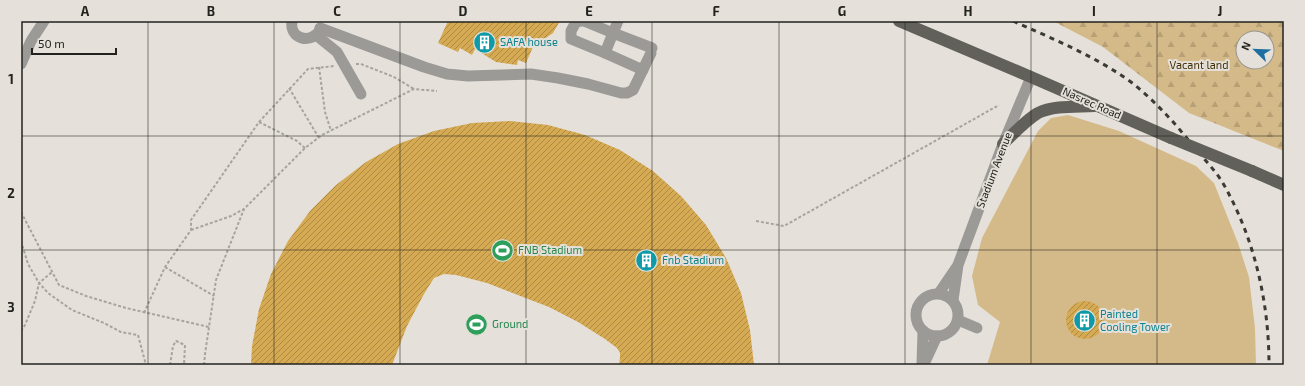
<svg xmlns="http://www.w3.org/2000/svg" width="1305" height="386" viewBox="0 0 1305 386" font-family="'Exo 2',sans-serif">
	<defs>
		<pattern id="forest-firs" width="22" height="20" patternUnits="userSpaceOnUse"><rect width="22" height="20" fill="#d5ba89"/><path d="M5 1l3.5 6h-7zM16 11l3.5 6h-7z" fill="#b7a076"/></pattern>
		<pattern id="building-hatch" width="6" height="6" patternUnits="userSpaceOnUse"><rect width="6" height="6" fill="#d6aa53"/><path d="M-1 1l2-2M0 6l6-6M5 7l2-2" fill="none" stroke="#ad8a44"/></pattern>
	</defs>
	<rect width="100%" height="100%" fill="#e5e1da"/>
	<path fill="url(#forest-firs)" fill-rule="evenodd" d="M1053,21H1284V151L1189,113L1103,47ZM1243,38H1267V62H1243Z"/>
	<polygon fill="#d5ba89" points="1068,115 1119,131 1196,166 1214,183 1238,243 1249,277 1255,328 1256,365 987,365 1000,322 978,305 972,276 982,238 1038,131 1051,118"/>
	<g fill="url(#building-hatch)">
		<polygon points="448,21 560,21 553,33 543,40 536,40 526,63 518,60 517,65 496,62 475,49 472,55 460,48 458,52 438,43"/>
		<polygon points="510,121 548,125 585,135 620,150 653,171 681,196 706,225 726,258 741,293 750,330 754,365 619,365 620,358 620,353 617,348 605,339 578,322 549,307 487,283 456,275 444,274 434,278 424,294 407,326 392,365 251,365 252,346 259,309 271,274 288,241 310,211 336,185 366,162 398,144 434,131 472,123"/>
		<circle cx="1085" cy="320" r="19"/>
	</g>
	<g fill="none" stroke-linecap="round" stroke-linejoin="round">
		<g stroke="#a7a49f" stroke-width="2" stroke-dasharray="3 2" stroke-linecap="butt">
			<polyline points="356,64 361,64 394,77 414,89"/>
			<polyline points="319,67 325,112 331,131"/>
			<polyline points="289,88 319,138"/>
			<polyline points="259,122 297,141 305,148"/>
			<polyline points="21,212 59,285 86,296 126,308 209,327"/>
			<polyline points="756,221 784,226 999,105"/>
			<polyline points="191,230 231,216 244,209"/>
			<polyline points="21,241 28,264 39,283 48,293 72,310 104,323 121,332 138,335 146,365"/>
			<polyline points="165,267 214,296"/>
			<polyline points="144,313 165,267 191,230 191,220 259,122 308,69 334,66"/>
			<polyline points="21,331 25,325 35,301 39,283 52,272"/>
			<polyline points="170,365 173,346 176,341 185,345 184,365"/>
			<polyline points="204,365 205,354 216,280 244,209 305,148 322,135 414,89 437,91"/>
		</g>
		<g stroke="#9b9a97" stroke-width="11">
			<path d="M292,21C289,39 311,45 320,30"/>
			<polyline points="581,21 576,22 571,31 571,39 605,53"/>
			<polyline points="584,21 613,33 605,53 643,70"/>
			<polyline points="618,21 613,33 652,48"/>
			<polyline points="320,28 424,67 447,74 468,76 531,74 558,78 588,84 621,93 627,93 633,90 651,53"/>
			<polyline points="316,35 337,52 361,94"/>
			<polyline points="21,64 31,41 44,21"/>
			<polyline points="939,293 956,268"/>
			<circle cx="937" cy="315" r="21"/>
			<polyline points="953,300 958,265 1003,144 1031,77"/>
			<polyline points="958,320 977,328"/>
			<polyline points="924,364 937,336"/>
			<polyline points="922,365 923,331"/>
		</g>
		<g stroke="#61605a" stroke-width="12">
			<polyline points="899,21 1031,77 1171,138"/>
			<path d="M1003,144C1013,134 1026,120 1038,113C1054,105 1077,107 1094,106"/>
			<polyline points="1252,171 1284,185"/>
		</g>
		<path stroke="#3b3a36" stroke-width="3" stroke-dasharray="5 5" stroke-linecap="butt" d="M1013,21C1053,39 1095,56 1131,82C1155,101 1175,123 1194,147C1204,159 1216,171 1224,185C1255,240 1269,303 1269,365"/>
		<polyline stroke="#61605a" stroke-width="12" points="1171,138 1252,171"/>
	</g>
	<path fill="none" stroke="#23221f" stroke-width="1" stroke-opacity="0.55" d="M148,21V365M274,21V365M400,21V365M526,21V365M652,21V365M779,21V365M905,21V365M1031,21V365M1157,21V365M21,136H1284M21,250H1284"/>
	<defs>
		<symbol id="building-disc" viewBox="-11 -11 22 22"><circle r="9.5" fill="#0f9aa8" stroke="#e5e1da"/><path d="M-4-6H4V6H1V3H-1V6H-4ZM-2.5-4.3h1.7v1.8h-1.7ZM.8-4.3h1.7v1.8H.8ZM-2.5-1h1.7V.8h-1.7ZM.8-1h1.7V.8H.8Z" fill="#fff"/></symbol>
		<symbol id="stadium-disc" viewBox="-11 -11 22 22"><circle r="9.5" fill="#2e9e5b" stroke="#e5e1da"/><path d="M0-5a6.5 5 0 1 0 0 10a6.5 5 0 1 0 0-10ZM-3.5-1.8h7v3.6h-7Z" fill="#fff"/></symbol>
	</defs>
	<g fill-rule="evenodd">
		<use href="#building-disc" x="472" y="30" width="25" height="25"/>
		<use href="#stadium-disc" x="490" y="238" width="25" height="25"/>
		<use href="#building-disc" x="634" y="248" width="25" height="25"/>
		<use href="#building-disc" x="1072" y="308" width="25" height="25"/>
		<use href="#stadium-disc" x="464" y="312" width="25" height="25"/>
	</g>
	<g text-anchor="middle" stroke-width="4" stroke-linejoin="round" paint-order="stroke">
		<g font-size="11" fill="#0d838f" stroke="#e5e1da" text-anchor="start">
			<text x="500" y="46">SAFA house</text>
			<text x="662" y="264">Fnb Stadium</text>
			<text x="1100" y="318">Painted<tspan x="1100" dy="13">Cooling Tower</tspan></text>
		</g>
		<g font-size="11" fill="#43310b" stroke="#e5e1da">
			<text x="1199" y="69">Vacant land</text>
		</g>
		<g font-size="11" fill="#23221f" stroke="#e5e1da">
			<text transform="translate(1092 103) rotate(24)" y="4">Nasrec Road</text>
			<text transform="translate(994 170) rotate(-69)" y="4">Stadium Avenue</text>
		</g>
		<g font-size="11" fill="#27864d" stroke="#e5e1da" text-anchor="start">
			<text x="518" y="254">FNB Stadium</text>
			<text x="492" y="328">Ground</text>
		</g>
	</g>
	<rect width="1305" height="386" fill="none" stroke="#e5e1da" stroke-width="44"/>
	<g transform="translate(1255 50) rotate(293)"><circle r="19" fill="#e5e1da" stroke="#97958f"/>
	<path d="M0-3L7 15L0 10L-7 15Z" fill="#1d6fa0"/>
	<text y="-6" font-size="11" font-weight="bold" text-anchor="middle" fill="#23221f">N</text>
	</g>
	<path d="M32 48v6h84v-6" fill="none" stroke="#23221f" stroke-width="2"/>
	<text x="38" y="48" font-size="12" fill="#23221f" stroke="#e5e1da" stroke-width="3" paint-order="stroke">50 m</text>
	<rect x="22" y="22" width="1261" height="342" fill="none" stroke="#23221f" stroke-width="1.5"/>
	<g font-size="13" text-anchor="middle" font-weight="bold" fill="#23221f">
		<text x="85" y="16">A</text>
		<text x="211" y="16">B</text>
		<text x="337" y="16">C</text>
		<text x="463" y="16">D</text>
		<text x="589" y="16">E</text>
		<text x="716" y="16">F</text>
		<text x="842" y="16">G</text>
		<text x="968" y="16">H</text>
		<text x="1094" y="16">I</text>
		<text x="1220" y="16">J</text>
		<text x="11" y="84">1</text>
		<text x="11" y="198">2</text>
		<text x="11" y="312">3</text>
	</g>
</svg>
